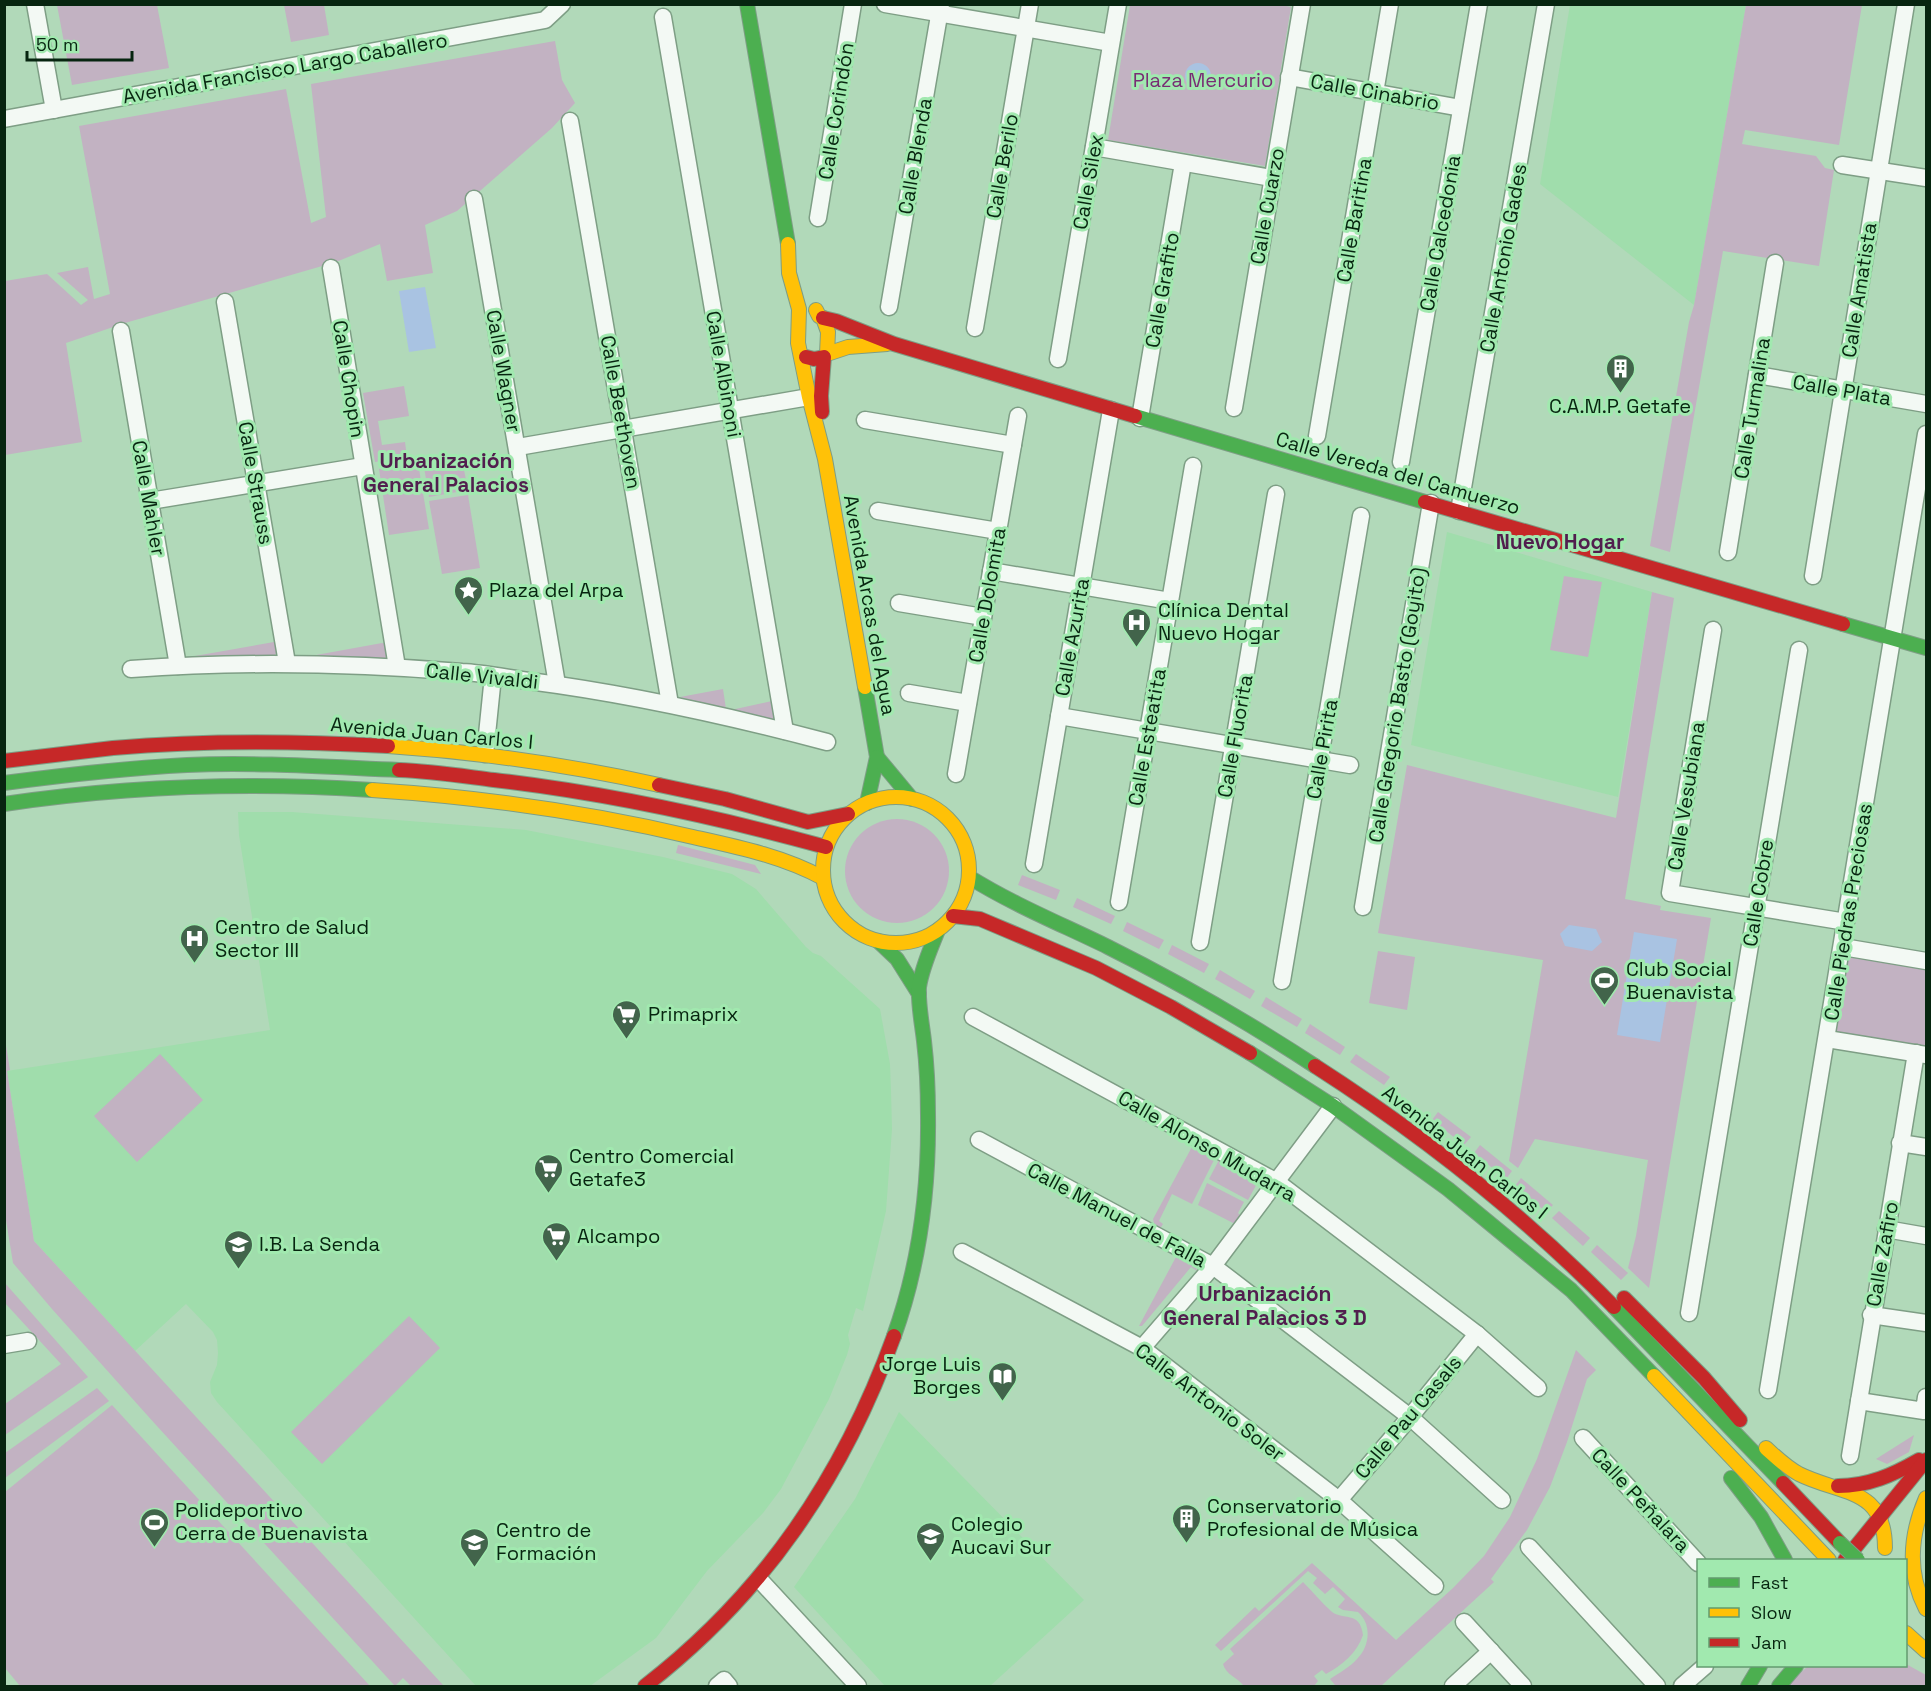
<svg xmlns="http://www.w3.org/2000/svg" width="1931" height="1691" viewBox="0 0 1931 1691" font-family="'Space Grotesk',sans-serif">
	<rect width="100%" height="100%" fill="#b1d9b9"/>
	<g fill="#a0ddac">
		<polygon points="1570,5 1746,5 1694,305 1540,184"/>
		<polygon points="1447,532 1652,592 1618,797 1411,745"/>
		<polygon points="238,812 292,812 526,830 663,857 732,874 756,889 806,947 813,953 821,956 880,1009 890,1064 891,1091 892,1129 886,1211 863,1311 856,1308 848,1335 850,1344 847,1355 829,1399 781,1489 763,1513 707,1571 656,1638 590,1686 476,1686 217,1402 211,1393 210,1382 217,1365 218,1353 217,1340 213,1332 186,1304 135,1351 34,1241 7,1071 270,1030 239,835"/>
		<polygon points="899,1412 1084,1600 990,1686 885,1686 794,1587 855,1499"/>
	</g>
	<g fill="#c2b2c2">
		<polygon points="1277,4 1291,7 1265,166 1108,140 1130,5"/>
		<polygon points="57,5 157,5 169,68 72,85"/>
		<polygon points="284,5 324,5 329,35 291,42"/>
		<polygon points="1746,5 1862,5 1839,145 1745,130 1742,144 1816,156 1825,168 1834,170 1819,266 1723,251 1670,552 1650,546 1689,322 1694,305"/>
		<polygon points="555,41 562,80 575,103 552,128 457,211 425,225 433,273 387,281 380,244 336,262 125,323 66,343 82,442 5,455 5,281 47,274 81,305 88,300 57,273 88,267 94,299 110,294 79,126 286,89 311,223 326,217 311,84"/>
		<polygon points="404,386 409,416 378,421 382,445 405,442 407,457 375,462 363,393"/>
		<polygon points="461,455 468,490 429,497 423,461"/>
		<polygon points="418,463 429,529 389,535 379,469"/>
		<polygon points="468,495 480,568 442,574 429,501"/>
		<polygon points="1564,576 1602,582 1588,657 1550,650"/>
		<polygon points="1652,592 1674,598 1625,899 1661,906 1660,910 1711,918 1649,1288 1628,1268 1636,1236 1648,1160 1535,1139 1518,1168 1509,1161 1543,960 1378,933 1407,765 1616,818"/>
		<polygon points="274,642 277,652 275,655 195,656"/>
		<polygon points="382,643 388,645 388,659 305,657"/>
		<polygon points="723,689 726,709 680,697"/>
		<polygon points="772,701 776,717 774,720 731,710"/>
		<circle cx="897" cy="871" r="52"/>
		<polygon points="678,845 755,865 761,874 676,853"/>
		<polygon points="1022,875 1060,890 1056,900 1018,885"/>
		<polygon points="1077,898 1115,916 1111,924 1073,907"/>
		<polygon points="1127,922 1164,940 1159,949 1123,931"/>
		<polygon points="1172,945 1209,964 1204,973 1168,954"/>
		<polygon points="1378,951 1415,957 1407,1010 1369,1003"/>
		<polygon points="1848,956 1926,965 1926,1049 1840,1036 1836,1032"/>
		<polygon points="1220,970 1255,991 1250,999 1215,979"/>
		<polygon points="1266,997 1302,1019 1297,1027 1261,1006"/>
		<polygon points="1310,1024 1345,1047 1340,1055 1305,1033"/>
		<polygon points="4,1033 10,1070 7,1071 34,1241 444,1686 411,1686 403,1678 395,1686 156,1425 52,1309 13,1263 4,1208"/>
		<polygon points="160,1054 203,1100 137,1162 94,1116"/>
		<polygon points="1356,1054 1390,1077 1384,1085 1350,1062"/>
		<polygon points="1438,1112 1471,1137 1464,1145 1432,1120"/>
		<polygon points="1193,1145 1215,1158 1192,1204 1172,1194 1159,1221 1163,1224 1159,1230 1155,1227 1153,1219"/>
		<polygon points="1480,1145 1512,1171 1506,1179 1474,1153"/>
		<polygon points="1219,1160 1259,1180 1248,1200 1209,1179"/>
		<polygon points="1521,1178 1553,1205 1546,1212 1515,1186"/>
		<polygon points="1207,1183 1244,1202 1238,1213 1241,1216 1235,1224 1198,1205"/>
		<polygon points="1559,1211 1590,1238 1583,1246 1552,1218"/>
		<polygon points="1597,1245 1628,1273 1621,1280 1591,1252"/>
		<polygon points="1175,1254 1196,1265 1197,1271 1191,1267 1142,1326 1139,1326 1176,1257"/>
		<polygon points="4,1282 88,1377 5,1435 5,1404 61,1364 5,1303"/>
		<polygon points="409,1316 440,1348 322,1464 291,1432"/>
		<path d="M1576,1350L1596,1370L1587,1379L1567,1442L1550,1487L1527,1530L1491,1579L1494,1582L1381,1686H1334L1335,1685L1330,1679C1339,1673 1350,1667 1357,1659C1370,1646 1372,1624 1358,1612L1343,1610L1338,1607L1345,1599L1333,1587L1325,1594L1313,1583L1317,1578L1308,1571L1221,1651L1215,1645L1255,1607L1259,1611L1312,1563L1396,1640L1453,1588L1484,1556L1510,1517L1537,1459Z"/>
		<polygon points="97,1388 109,1401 5,1478 5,1453"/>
		<polygon points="112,1405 370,1686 20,1686 5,1668 5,1492"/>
		<polygon points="1914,1435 1909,1452 1887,1464 1876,1459"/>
		<path d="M1303,1582C1312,1591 1321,1602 1331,1611C1342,1621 1360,1610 1363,1635C1357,1653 1342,1665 1326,1674L1322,1670L1314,1676L1318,1681L1314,1686H1244C1237,1677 1226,1675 1223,1664L1234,1654L1230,1649Z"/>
		<polygon points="1906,1664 1926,1675 1926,1686 1787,1686 1808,1666 1906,1666"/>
	</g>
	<g fill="#a9c3e2">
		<circle cx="1198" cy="76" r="13"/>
		<polygon points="425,287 436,348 409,352 399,291"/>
		<polygon points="1569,925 1596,929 1602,942 1592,951 1565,946 1560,934"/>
		<polygon points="1634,932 1677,939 1660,1042 1617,1035"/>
	</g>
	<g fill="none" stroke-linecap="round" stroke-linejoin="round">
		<defs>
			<g id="street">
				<polyline points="35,4 54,110"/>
				<polyline points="885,4 1111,43"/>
				<polyline points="663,17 785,731"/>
				<polyline points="1289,77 1461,108"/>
				<polyline points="4,119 545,20 562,4"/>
				<polyline points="570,121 670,704"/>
				<polyline points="1094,147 1272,178"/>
				<polyline points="1842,165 1926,178"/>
				<polyline points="474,199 557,684"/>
				<polyline points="818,218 853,4"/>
				<polyline points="331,268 397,667"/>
				<polyline points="225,302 287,663"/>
				<polyline points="889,307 941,4"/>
				<polyline points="975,328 1030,4"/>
				<polyline points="121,331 178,666"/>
				<polyline points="1058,359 1118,4"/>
				<polyline points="1757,375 1926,404"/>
				<polyline points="1234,408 1302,4"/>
				<polyline points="1140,418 1183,163"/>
				<polyline points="865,420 1013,445"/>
				<polyline points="1317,436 1390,4"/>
				<polyline points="518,447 809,397"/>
				<polyline points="1401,462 1479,4"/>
				<polyline points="150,501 363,466"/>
				<polyline points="878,511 998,531"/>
				<polyline points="1459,511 1546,4"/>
				<polyline points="1728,552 1775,263"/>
				<polyline points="991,571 1170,601"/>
				<polyline points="1813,576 1906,4"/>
				<polyline points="899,603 983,617"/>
				<polyline points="1713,630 1670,893 1846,922"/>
				<path d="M131,669C242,661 351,663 462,672C484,673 507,678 529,681C630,694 729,716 827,742"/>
				<polyline points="909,693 968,703"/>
				<polyline points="1059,716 1350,765"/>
				<polyline points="485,754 493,676"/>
				<polyline points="956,774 1018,416"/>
				<polyline points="1034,864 1111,410"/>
				<polyline points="1119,902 1193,466"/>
				<polyline points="1363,907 1431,503"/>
				<polyline points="1200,942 1276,494"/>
				<polyline points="1843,947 1926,961"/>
				<polyline points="1282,981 1361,516"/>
				<polyline points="973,1017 1277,1182 1477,1334 1538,1388"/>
				<polyline points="1827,1039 1926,1055"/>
				<polyline points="979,1140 1213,1266 1410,1417 1502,1500"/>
				<polyline points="1900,1143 1926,1147"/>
				<polyline points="1886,1229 1926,1236"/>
				<polyline points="962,1252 1142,1348 1339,1500 1435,1586"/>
				<polyline points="1689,1313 1799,650"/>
				<polyline points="1871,1315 1926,1323"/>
				<polyline points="4,1345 28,1341"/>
				<polyline points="1142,1348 1213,1266 1333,1106"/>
				<polyline points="1768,1390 1926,434"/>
				<polyline points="1859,1401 1924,1411 1926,1397"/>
				<polyline points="1583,1438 1698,1563"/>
				<polyline points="1850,1456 1916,1053"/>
				<polyline points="1339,1500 1410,1417 1477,1334"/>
				<polyline points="1529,1547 1657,1686"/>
				<polyline points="759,1579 858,1686"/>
				<polyline points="1464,1622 1523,1686"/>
				<polyline points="717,1686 724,1680 729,1686"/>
				<polyline points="1453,1686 1491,1651"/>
				<polyline points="1682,1686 1705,1666"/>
			</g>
			<g id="fast">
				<polyline points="747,4 788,244"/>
				<polyline points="1135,416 1425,502"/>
				<polyline points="1843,624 1926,648"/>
				<polyline points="865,687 877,757 867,803"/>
				<polyline points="877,757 912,799"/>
				<path d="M4,783C65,775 126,768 187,765C257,762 328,767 399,770"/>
				<path d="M4,804C125,786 250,782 372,790"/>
				<path d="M969,877C1014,905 1061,924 1108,947C1180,983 1248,1022 1315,1066"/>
				<polyline points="878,941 897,959 919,994"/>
				<polyline points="1250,1053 1333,1106 1448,1189 1571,1290 1654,1376"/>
				<polyline points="1614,1307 1783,1483"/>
				<path d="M894,1336C919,1266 929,1189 928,1115C928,1090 927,1066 924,1041C922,1023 918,1005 919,987C922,967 931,948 938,930"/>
				<polyline points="1731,1478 1761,1517 1785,1560"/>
				<polyline points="1748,1686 1760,1666"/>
				<polyline points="1779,1686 1796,1666"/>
			</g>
			<g id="slow">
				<polyline points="788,244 789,273 799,309 798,343 809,397 825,459 865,687"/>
				<polyline points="816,310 819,316 823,318 828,332 827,354 848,347 887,344"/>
				<path d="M388,746C479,752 569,765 659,785"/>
				<path d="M372,790C480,797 587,812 693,837C738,847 782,856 823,878"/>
				<circle cx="896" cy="870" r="73"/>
				<polyline points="1654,1376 1829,1560"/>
				<path d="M1766,1448C1776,1457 1786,1467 1799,1474C1841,1495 1885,1487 1885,1548"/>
				<path d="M1926,1498C1910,1535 1907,1573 1926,1609"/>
				<polyline points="1906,1633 1926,1651"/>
			</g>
			<g id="jam">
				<polyline points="823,318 836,321 894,344 1135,416"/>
				<polyline points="806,357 814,359 824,357 821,396 822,412"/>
				<polyline points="1425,502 1843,624"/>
				<path d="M4,761C40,757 77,752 113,748C204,740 297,741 388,746"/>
				<path d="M399,770C431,771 462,776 494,780C607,793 717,817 826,847"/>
				<polyline points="659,785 725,799 808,822 848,814"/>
				<polyline points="953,916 980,919 1096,968 1171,1007 1250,1053"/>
				<path d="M1315,1066C1424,1136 1523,1214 1614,1307"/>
				<polyline points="1624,1298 1704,1378 1740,1420"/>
				<polyline points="1783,1483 1840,1543"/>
				<path d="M1838,1486C1868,1486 1893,1475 1919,1460"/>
				<polyline points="1845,1560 1926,1460"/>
				<path d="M645,1686C764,1594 843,1477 894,1336"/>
			</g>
		</defs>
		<use href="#street" stroke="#7e9e85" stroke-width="19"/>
		<use href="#fast" stroke="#7e9e85" stroke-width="16"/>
		<use href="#slow" stroke="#7e9e85" stroke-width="16"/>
		<use href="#jam" stroke="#7e9e85" stroke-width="16"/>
		<use href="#street" stroke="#f3f9f4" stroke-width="16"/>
		<use href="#fast" stroke="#4caf50" stroke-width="14"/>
		<use href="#slow" stroke="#ffc107" stroke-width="14"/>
		<use href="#jam" stroke="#c62828" stroke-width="14"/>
		<defs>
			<polyline id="fast-bridge" points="1840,1543 1858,1560"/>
		</defs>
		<use href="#fast-bridge" stroke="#7e9e85" stroke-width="16" stroke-linecap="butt"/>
		<use href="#fast-bridge" stroke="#4caf50" stroke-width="14"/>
	</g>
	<defs>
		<symbol id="building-pin" viewBox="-11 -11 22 30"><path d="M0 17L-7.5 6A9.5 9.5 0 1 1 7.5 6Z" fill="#42644b" stroke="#a1e9af"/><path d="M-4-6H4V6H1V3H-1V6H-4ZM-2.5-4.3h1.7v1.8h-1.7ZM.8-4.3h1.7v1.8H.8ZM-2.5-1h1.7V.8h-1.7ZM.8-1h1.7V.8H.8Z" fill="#fff"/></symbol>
		<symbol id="sight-pin" viewBox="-11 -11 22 30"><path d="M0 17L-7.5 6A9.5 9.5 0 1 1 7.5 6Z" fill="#42644b" stroke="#a1e9af"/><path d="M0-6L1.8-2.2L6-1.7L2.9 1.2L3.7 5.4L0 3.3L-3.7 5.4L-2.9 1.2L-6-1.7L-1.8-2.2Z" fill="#fff"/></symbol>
		<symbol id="hospital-pin" viewBox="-11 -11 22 30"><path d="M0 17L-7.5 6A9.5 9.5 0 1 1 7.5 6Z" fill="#42644b" stroke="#a1e9af"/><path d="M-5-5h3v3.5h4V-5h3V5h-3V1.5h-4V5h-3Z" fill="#fff"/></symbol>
		<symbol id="stadium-pin" viewBox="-11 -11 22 30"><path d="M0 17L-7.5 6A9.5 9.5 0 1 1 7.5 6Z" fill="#42644b" stroke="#a1e9af"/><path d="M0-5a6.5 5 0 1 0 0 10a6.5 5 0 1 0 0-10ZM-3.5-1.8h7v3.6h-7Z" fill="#fff"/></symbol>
		<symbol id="supermarket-pin" viewBox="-11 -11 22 30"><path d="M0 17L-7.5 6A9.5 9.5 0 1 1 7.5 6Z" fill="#42644b" stroke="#a1e9af"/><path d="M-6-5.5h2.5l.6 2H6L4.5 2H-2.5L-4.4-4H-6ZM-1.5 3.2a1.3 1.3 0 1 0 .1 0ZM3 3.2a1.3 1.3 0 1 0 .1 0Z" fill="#fff"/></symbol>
		<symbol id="university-pin" viewBox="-11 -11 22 30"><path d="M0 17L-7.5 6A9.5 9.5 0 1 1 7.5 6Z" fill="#42644b" stroke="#a1e9af"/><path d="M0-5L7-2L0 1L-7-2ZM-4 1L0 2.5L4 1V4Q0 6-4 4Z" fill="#fff"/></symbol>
		<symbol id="library-pin" viewBox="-11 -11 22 30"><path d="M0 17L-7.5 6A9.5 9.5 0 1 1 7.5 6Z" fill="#42644b" stroke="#a1e9af"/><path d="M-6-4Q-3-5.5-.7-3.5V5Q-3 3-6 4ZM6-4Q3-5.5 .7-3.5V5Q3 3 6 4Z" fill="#fff"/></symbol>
		<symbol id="school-pin" viewBox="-11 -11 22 30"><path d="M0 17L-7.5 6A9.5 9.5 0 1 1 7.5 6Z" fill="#42644b" stroke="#a1e9af"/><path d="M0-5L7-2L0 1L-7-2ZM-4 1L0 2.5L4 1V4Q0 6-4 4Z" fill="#fff"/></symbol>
	</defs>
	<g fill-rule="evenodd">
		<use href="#building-pin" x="1604" y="352" width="33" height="45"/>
		<use href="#sight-pin" x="452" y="574" width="33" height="45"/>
		<use href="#hospital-pin" x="1120" y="606" width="33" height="45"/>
		<use href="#hospital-pin" x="178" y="922" width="33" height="45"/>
		<use href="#stadium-pin" x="1588" y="964" width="33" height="45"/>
		<use href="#supermarket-pin" x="610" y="998" width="33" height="45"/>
		<use href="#supermarket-pin" x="532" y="1152" width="33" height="45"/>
		<use href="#supermarket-pin" x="540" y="1220" width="33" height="45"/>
		<use href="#university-pin" x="222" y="1228" width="33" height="45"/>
		<use href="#library-pin" x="986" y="1360" width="33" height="45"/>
		<use href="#building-pin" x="1170" y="1502" width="33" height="45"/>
		<use href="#stadium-pin" x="138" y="1506" width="33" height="45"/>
		<use href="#school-pin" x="914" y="1520" width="33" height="45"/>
		<use href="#school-pin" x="458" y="1526" width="33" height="45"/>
	</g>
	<g text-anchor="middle" stroke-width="6" stroke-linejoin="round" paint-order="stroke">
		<g font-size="20" fill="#072510" stroke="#a1e9af">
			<text transform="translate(285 68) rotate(-10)" y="7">Avenida Francisco Largo Caballero</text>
			<text transform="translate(1375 92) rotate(10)" y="7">Calle Cinabrio</text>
			<text transform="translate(836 111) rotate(-81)" y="7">Calle Corindón</text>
			<text transform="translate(915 156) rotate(-80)" y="7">Calle Blenda</text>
			<text transform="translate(1002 166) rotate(-80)" y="7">Calle Berilo</text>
			<text transform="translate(1088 182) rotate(-80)" y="7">Calle Silex</text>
			<text transform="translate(1267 206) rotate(-80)" y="7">Calle Cuarzo</text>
			<text transform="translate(1354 220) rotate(-80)" y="7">Calle Baritina</text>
			<text transform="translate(1440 233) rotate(-80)" y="7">Calle Calcedonia</text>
			<text transform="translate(1503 258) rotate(-80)" y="7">Calle Antonio Gades</text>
			<text transform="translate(1162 290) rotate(-80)" y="7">Calle Grafito</text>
			<text transform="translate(1859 290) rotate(-81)" y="7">Calle Amatista</text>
			<text transform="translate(504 371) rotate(80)" y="7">Calle Wagner</text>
			<text transform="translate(724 374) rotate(80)" y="7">Calle Albinoni</text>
			<text transform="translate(349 379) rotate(81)" y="7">Calle Chopin</text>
			<text transform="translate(1842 390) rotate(10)" y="7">Calle Plata</text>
			<text transform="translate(1752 408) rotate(-81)" y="7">Calle Turmalina</text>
			<text transform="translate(621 412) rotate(80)" y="7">Calle Beethoven</text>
			<text transform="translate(1398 473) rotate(16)" y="7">Calle Vereda del Camuerzo</text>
			<text transform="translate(256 483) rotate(80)" y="7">Calle Strauss</text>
			<text transform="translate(149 498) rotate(80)" y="7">Calle Mahler</text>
			<text transform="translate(987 595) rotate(-80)" y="7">Calle Dolomita</text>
			<text transform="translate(870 605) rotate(80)" y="7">Avenida Arcas del Agua</text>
			<text transform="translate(1072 637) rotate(-80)" y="7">Calle Azurita</text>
			<text transform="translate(482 676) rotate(6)" y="7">Calle Vivaldi</text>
			<text transform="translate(1397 705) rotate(-81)" y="7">Calle Gregorio Basto (Goyito)</text>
			<text transform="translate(432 733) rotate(5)" y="7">Avenida Juan Carlos I</text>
			<text transform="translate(1235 736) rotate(-80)" y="7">Calle Fluorita</text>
			<text transform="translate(1147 737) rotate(-80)" y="7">Calle Esteatita</text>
			<text transform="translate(1322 749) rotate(-80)" y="7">Calle Pirita</text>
			<text transform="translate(1686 796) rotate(-81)" y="7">Calle Vesubiana</text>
			<text transform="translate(1758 893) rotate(-81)" y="7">Calle Cobre</text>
			<text transform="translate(1848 912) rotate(-81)" y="7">Calle Piedras Preciosas</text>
			<text transform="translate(1207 1146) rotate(30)" y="7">Calle Alonso Mudarra</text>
			<text transform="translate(1465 1152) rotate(38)" y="7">Avenida Juan Carlos I</text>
			<text transform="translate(1117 1215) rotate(28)" y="7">Calle Manuel de Falla</text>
			<text transform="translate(1882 1254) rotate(-80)" y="7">Calle Zafiro</text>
			<text transform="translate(1210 1402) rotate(37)" y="7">Calle Antonio Soler</text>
			<text transform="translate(1408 1417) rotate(-50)" y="7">Calle Pau Casals</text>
			<text transform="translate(1641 1500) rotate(47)" y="7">Calle Peñalara</text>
		</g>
		<g font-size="20" fill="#782d74" stroke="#a1e9af">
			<text x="1203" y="87">Plaza Mercurio</text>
		</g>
		<g font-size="20" fill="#072510" stroke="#a1e9af" text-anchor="start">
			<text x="1620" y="413" text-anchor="middle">C.A.M.P. Getafe</text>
			<text x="489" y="597">Plaza del Arpa</text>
			<text x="1158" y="617">Clínica Dental<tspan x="1158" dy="23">Nuevo Hogar</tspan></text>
			<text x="215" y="934">Centro de Salud<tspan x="215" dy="23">Sector III</tspan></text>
			<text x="1626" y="976">Club Social<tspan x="1626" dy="23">Buenavista</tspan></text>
			<text x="648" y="1021">Primaprix</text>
			<text x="569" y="1163">Centro Comercial<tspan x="569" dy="23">Getafe3</tspan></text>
			<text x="577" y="1243">Alcampo</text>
			<text x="259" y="1251">I.B. La Senda</text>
			<text x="981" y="1371" text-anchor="end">Jorge Luis<tspan x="981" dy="23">Borges</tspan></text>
			<text x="1207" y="1513">Conservatorio<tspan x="1207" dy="23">Profesional de Música</tspan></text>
			<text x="175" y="1517">Polideportivo<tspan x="175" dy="23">Cerra de Buenavista</tspan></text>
			<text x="951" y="1531">Colegio<tspan x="951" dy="23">Aucavi Sur</tspan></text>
			<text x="496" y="1537">Centro de<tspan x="496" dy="23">Formación</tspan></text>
		</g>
		<g font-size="21" font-weight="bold" fill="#511f4e" stroke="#a1e9af">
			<text x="446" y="468">Urbanización<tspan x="446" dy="24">General Palacios</tspan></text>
			<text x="1560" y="549">Nuevo Hogar</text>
			<text x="1265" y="1301">Urbanización<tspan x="1265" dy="24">General Palacios 3 D</tspan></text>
		</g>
	</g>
	<rect width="1931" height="1691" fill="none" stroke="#072510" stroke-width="12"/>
	<rect x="1697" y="1559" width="210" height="108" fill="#a1e9af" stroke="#639b6f" stroke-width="1.5"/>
	<rect x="1709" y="1578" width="30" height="9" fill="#4caf50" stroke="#639b6f" stroke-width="1.5"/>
	<text x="1751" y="1589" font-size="18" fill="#072510">Fast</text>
	<rect x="1709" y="1608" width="30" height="9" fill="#ffc107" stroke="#639b6f" stroke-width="1.5"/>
	<text x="1751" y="1619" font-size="18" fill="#072510">Slow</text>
	<rect x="1709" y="1638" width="30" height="9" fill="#c62828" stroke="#639b6f" stroke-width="1.5"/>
	<text x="1751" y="1649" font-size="18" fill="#072510">Jam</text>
	<path d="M27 51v9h105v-9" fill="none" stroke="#072510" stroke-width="3"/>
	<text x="36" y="51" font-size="18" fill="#072510" stroke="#a1e9af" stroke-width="4.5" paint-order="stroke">50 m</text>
</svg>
